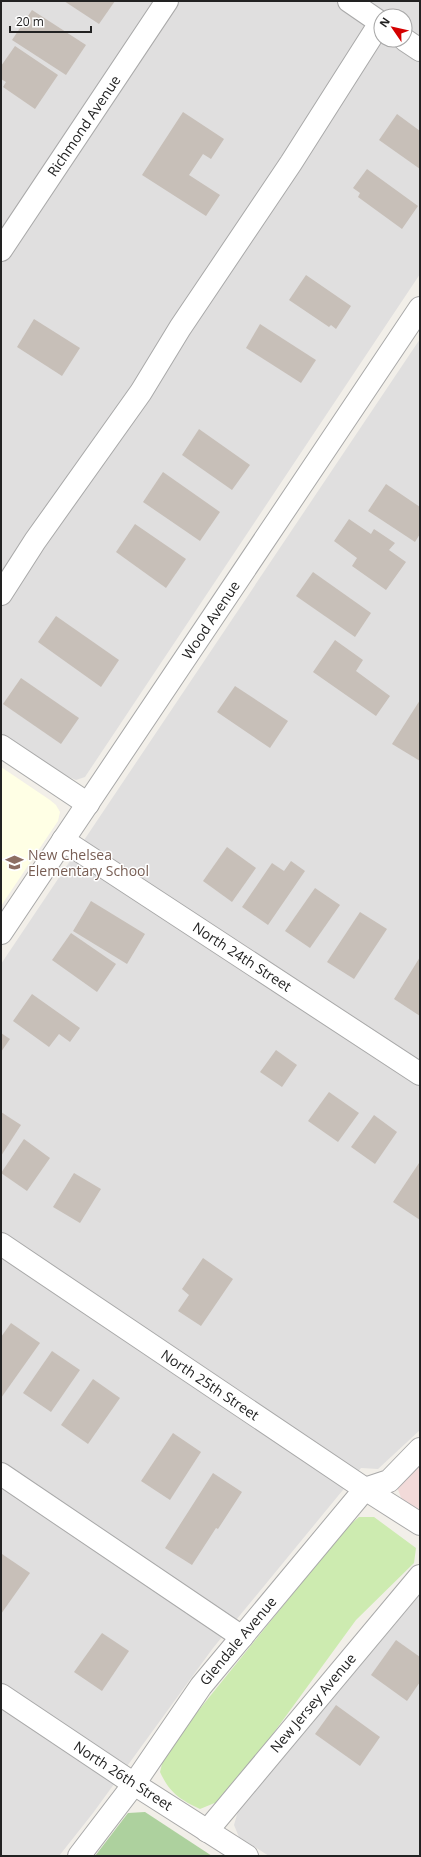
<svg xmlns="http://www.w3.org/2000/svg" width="421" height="1857" viewBox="0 0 421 1857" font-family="'Open Sans',sans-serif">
	<rect width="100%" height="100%" fill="#f2efe9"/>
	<g fill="#e0dfdf" fill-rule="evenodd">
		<path d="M1,1H420V274L85,777L76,780L64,775L1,733ZM381,16H405V40H381Z"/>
		<polygon points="420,339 420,1430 378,1469 361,1468 213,1648 93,1813 59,1856 1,1856 1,964"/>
		<polygon points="420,1594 420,1856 269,1856 239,1837 234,1825 238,1811"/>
	</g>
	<polygon fill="#f2dad9" points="420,1464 420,1511 402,1500 397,1487"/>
	<polygon fill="#ffffe5" points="1,767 50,800 56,805 60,812 58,821 1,906"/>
	<path fill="#cdebb0" d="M359,1517H374L416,1548L414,1563L356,1620L248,1768L217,1802L200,1809C179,1799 170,1793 160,1772L164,1756L194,1716L346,1528Z"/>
	<polygon fill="#add19e" points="145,1812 212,1856 95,1856 128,1813"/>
	<g fill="#c7bfb8">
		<polygon points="64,1 115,1 99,24"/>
		<polygon points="32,10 86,45 66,75 12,40"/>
		<polygon points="15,46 58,75 35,109 3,87 6,82 1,79 1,66"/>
		<polygon points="183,112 224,139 211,159 203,154 189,175 220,195 206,216 142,175"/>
		<polygon points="397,114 420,131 420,169 379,140"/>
		<polygon points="367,169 418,206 402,229 358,197 360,193 353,188"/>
		<polygon points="306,275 351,306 336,329 331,325 329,327 289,300"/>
		<polygon points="34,319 80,348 62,376 17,347"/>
		<polygon points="260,324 316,360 301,383 246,348"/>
		<polygon points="199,429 250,465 232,490 182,455"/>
		<polygon points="163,472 220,512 200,541 143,502"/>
		<polygon points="386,484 420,507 420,534 415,542 368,511"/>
		<polygon points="349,519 371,534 374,529 395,543 389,550 406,562 386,590 352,566 357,558 334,541"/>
		<polygon points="135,524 186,559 166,588 116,552"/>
		<polygon points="313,572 371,613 355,637 296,596"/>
		<polygon points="56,616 119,660 101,687 38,642"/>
		<polygon points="335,640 363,660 356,671 390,696 376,716 313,672"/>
		<polygon points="21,678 79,718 61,744 3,704"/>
		<polygon points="235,686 288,721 270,748 217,712"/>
		<polygon points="420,700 420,761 392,744"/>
		<polygon points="227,847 256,868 232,902 203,881"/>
		<polygon points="291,861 305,871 268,925 242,907 272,863 284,871"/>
		<polygon points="315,888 340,905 310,948 285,931"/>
		<polygon points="91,901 145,934 127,964 73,931"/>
		<polygon points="360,912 387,929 354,979 327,962"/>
		<polygon points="71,933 116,964 97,992 52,960"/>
		<polygon points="420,957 420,1016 394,999"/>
		<polygon points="32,994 80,1028 70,1042 59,1034 49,1047 13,1021"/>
		<polygon points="1,1033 10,1039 1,1052"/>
		<polygon points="276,1050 297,1065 282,1087 260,1072"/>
		<polygon points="329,1092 359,1113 338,1142 308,1121"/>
		<polygon points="1,1112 21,1125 1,1156"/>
		<polygon points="374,1115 397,1132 375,1164 351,1147"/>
		<polygon points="24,1139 50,1158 27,1191 1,1173"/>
		<polygon points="419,1163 420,1164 420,1220 393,1202"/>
		<polygon points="74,1173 101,1189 80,1223 53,1207"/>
		<polygon points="203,1258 233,1279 201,1326 178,1311 189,1295 182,1289"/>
		<polygon points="11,1323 40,1343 1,1398 1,1337"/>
		<polygon points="52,1351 80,1370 51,1412 23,1393"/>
		<polygon points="93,1379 120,1398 88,1444 61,1425"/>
		<polygon points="173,1433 201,1452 170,1500 141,1481"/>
		<polygon points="213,1473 242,1492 218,1529 216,1528 192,1565 165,1548"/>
		<polygon points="2,1554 30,1573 1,1614 1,1556"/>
		<polygon points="102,1633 129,1651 102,1691 74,1672"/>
		<polygon points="396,1640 420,1657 420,1682 407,1701 371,1675"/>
		<polygon points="336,1705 380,1737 360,1766 315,1734"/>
	</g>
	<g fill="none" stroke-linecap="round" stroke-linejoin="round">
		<defs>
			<g id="minor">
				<polyline points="349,1 381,23"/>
				<polyline points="405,40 420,50"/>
				<polyline points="1,250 167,1"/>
				<polyline points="1,594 35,541 141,392 180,328 291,163 380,23"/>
				<polyline points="1,746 88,804"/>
				<polyline points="63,840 420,1074"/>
				<polyline points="1,933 420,308"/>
				<polyline points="1,1244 365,1489 420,1524"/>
				<polyline points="1,1474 242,1637"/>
				<polyline points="1,1695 134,1784 247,1856"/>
				<polyline points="207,1831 420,1576"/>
				<polyline points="79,1856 134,1784 201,1686 365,1489 389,1481 420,1449"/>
			</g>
		</defs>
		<use href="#minor" stroke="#a9a9a9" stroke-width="24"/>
		<use href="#minor" stroke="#fff" stroke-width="22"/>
	</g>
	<defs>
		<symbol id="school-bare" viewBox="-9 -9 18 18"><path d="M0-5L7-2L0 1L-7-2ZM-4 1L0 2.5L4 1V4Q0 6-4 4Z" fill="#8d6e63" stroke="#fff" stroke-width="2.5" paint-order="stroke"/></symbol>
	</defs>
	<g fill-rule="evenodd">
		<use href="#school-bare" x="2" y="850" width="25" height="25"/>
	</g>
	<g text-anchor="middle" stroke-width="3" stroke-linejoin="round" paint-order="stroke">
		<g font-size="14" fill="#222" stroke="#fff">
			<text transform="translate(84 126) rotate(-56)" y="5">Richmond Avenue</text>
			<text transform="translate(211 620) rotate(-56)" y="5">Wood Avenue</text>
			<text transform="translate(242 957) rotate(33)" y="5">North 24th Street</text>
			<text transform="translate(210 1385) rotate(34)" y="5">North 25th Street</text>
			<text transform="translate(238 1641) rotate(-50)" y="5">Glendale Avenue</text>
			<text transform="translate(313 1703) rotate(-50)" y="5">New Jersey Avenue</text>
			<text transform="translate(123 1776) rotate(33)" y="5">North 26th Street</text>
		</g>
		<g font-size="14" fill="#785e54" stroke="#fff" text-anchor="start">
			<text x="28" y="860">New Chelsea<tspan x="28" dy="16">Elementary School</tspan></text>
		</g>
	</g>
	<rect width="421" height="1857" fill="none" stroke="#222222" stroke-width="4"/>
	<g transform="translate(393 28) rotate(304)"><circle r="19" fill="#ffffff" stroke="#a7a7a7"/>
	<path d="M0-3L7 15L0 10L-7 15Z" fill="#d40000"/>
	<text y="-6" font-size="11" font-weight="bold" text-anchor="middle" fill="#222222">N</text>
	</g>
	<path d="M10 26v6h81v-6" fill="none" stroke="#222222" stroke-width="2"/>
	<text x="16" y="26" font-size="12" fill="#222222" stroke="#ffffff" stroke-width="3" paint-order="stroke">20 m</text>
</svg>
